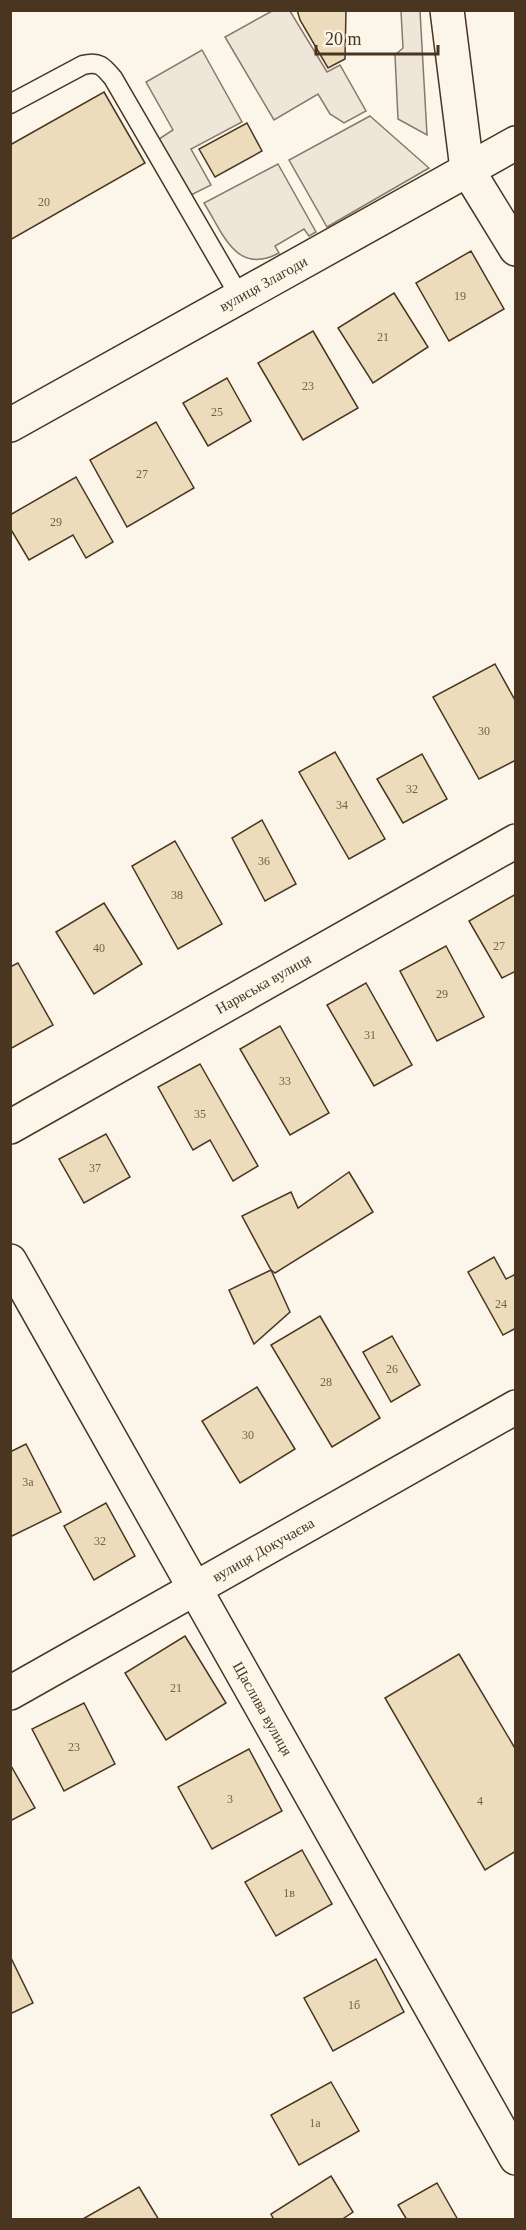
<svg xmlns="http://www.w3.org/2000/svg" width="526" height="2230" viewBox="0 0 526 2230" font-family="'Times New Roman',serif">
	<rect width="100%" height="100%" fill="#fbf6e9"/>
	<g fill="#ede6d9" stroke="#887966" stroke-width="1.5">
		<polygon points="272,11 290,11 327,72 340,65 366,111 344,123 330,114 318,94 274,120 225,37"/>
		<polygon points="401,11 420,11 427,135 398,119 395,55 403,48"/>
		<polygon points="202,50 242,122 191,149 211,185 191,195 159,139 173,130 146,82"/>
		<polygon points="370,116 429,168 327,227 289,160"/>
		<path d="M278,164L316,232L309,236L304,229L275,246L279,253C236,276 223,233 204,203Z"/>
	</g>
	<g fill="#ecdcbc" stroke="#4a3520" stroke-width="1.5">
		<polygon points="297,10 346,10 345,59 328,68 300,20"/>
		<polygon points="104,92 145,163 10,240 10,145"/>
		<polygon points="247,123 262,151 215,177 199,149"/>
		<polygon points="471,251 504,309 449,341 416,283"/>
		<polygon points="394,293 428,347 373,383 338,328"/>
		<polygon points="313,331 358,408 303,440 258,363"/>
		<polygon points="227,378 251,421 208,446 183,403"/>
		<polygon points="156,422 194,488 127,527 90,460"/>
		<polygon points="76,477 113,542 86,558 73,535 29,560 10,528 10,515"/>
		<polygon points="495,664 516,702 516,760 479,779 433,697"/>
		<polygon points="335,752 385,839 349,859 299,772"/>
		<polygon points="422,754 447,799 403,823 377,779"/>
		<polygon points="262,820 296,884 265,901 232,838"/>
		<polygon points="175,841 222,924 178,949 132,866"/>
		<polygon points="516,894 516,971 502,978 469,921"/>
		<polygon points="104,903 142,964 94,994 56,932"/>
		<polygon points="446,946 484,1017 437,1041 400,971"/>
		<polygon points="18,963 53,1025 10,1049 10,967"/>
		<polygon points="366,983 412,1065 374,1086 327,1005"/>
		<polygon points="280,1026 329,1113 290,1135 240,1049"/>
		<polygon points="200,1064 258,1166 233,1181 210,1140 193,1150 158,1087"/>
		<polygon points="106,1134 130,1177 84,1203 59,1159"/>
		<polygon points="349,1172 373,1212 275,1273 271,1270 242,1216 291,1192 298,1208"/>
		<polygon points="494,1257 506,1279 516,1274 516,1328 503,1335 468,1272"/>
		<polygon points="271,1270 290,1312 254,1344 229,1290"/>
		<polygon points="320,1316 380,1418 332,1447 271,1345"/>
		<polygon points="392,1336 420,1385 391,1402 363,1352"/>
		<polygon points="257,1387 295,1449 240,1483 202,1421"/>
		<polygon points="26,1444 61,1512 10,1537 10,1452"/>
		<polygon points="106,1503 135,1556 94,1580 64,1526"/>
		<polygon points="185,1636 226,1703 166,1740 125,1673"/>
		<polygon points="459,1654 516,1750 516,1851 485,1870 385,1698"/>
		<polygon points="84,1703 115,1764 64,1791 32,1729"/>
		<polygon points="249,1749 282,1811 212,1849 178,1787"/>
		<polygon points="10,1764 35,1808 10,1821"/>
		<polygon points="302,1850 332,1904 276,1936 245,1882"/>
		<polygon points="10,1956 33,2003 10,2014"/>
		<polygon points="376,1959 404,2012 333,2051 304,1998"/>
		<polygon points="331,2082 359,2131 299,2165 271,2115"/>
		<polygon points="331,2176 353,2212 341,2220 274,2220 271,2214"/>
		<polygon points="437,2183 458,2220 407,2220 398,2205"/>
		<polygon points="139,2187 159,2220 81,2220"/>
	</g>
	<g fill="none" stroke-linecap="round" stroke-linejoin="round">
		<defs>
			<path id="service" d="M10,104L83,65C99,61 103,66 113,78L240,297"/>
			<g id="minor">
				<polyline points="447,10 467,169 516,249"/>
				<path id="s1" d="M10,425L516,143"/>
				<path id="s2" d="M10,1127L516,841"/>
				<path id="s3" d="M10,1261L516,2158"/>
				<path id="s4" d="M10,1693L516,1407"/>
			</g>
		</defs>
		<use href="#service" stroke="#4a3520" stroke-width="21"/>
		<use href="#minor" stroke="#4a3520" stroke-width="36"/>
		<use href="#service" stroke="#fbf6e9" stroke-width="18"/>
		<use href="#minor" stroke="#fbf6e9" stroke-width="33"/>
	</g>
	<g text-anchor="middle" stroke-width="4.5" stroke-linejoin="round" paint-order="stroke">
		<g font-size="12" fill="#725f47">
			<text x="44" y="206">20</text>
			<text x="460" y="300">19</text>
			<text x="383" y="341">21</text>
			<text x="308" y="390">23</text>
			<text x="217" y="416">25</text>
			<text x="142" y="478">27</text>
			<text x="56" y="526">29</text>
			<text x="484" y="735">30</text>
			<text x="412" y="793">32</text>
			<text x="342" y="809">34</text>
			<text x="264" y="865">36</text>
			<text x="177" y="899">38</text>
			<text x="499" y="950">27</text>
			<text x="99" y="952">40</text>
			<text x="442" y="998">29</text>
			<text x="370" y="1039">31</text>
			<text x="285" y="1085">33</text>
			<text x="200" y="1118">35</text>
			<text x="95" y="1172">37</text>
			<text x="501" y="1308">24</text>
			<text x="392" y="1373">26</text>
			<text x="326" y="1386">28</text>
			<text x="248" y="1439">30</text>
			<text x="28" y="1486">3а</text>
			<text x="100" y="1545">32</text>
			<text x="176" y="1692">21</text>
			<text x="74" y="1751">23</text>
			<text x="230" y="1803">3</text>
			<text x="480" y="1805">4</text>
			<text x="289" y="1897">1в</text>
			<text x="354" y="2009">1б</text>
			<text x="315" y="2127">1а</text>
		</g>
		<g font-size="15" fill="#4a3520" stroke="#fbf6e9">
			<text dy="5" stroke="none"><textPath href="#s1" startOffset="290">вулиця Злагоди</textPath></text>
			<text dy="5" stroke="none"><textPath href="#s2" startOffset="291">Нарвська вулиця</textPath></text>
			<text dy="5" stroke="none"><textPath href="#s4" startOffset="291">вулиця Докучаєва</textPath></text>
			<text dy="5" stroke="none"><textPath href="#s3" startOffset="514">Щаслива вулиця</textPath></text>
		</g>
	</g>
	<rect width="526" height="2230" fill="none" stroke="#4a3520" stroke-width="24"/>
	<path d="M316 45v9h122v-9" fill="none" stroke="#4a3520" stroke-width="3"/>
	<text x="325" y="45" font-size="18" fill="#4a3520" stroke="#fbf6e9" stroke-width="4.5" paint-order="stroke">20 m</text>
</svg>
